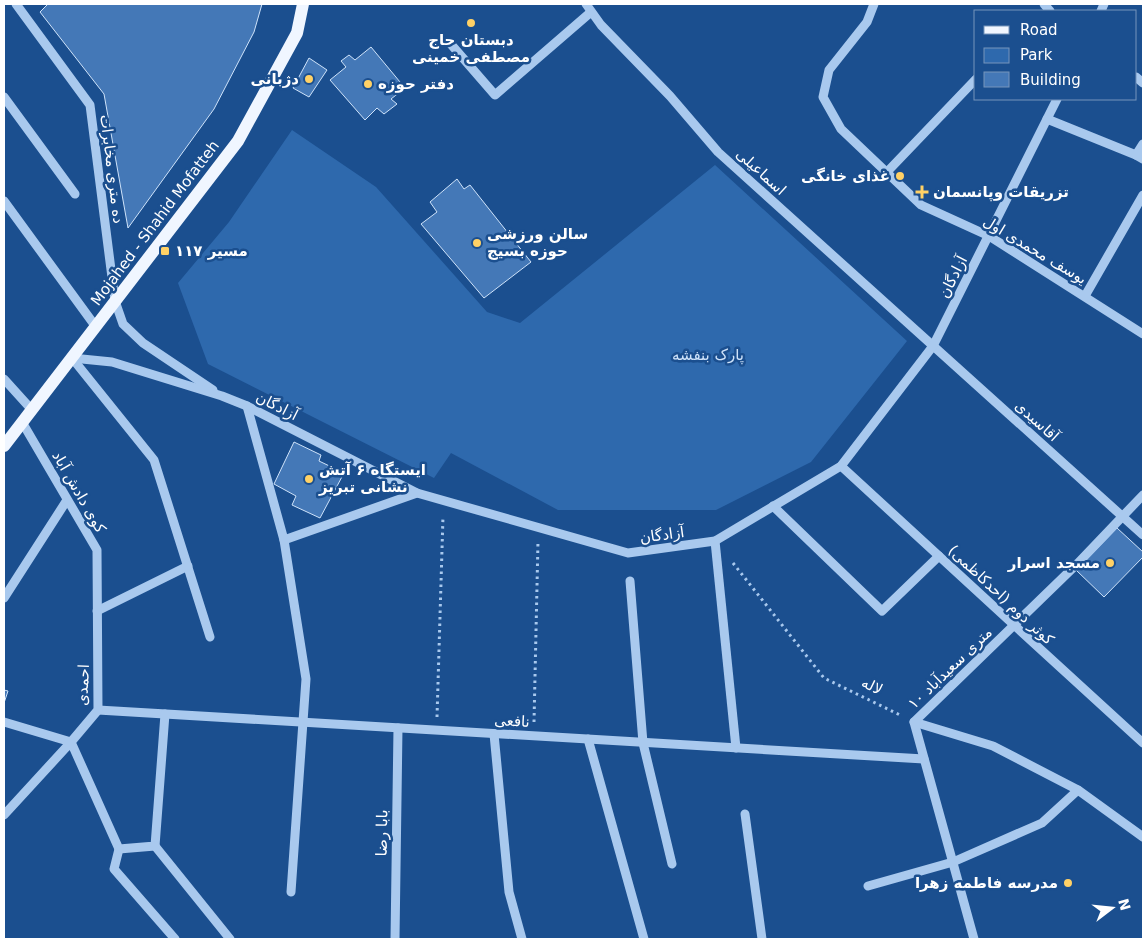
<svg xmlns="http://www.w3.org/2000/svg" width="1147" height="943" viewBox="0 0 1147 943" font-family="'DejaVu Sans',Cairo,sans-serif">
	<rect width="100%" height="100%" fill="#1b4f8f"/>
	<polygon fill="#2e69ad" points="292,130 376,187 487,312 520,323 715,165 907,341 811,462 716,510 558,510 451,453 434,478 208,364 178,283 229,222"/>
	<g fill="#4478b7" stroke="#cfe3fa">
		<polygon points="48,4 262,4 254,32 214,109 128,228 104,94 40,12"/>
		<polygon points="371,47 405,88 391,99 397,104 384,114 377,108 365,120 330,80 346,67 341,61 349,55 355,60"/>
		<polygon points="309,58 327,70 309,97 293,88"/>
		<polygon points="457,179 464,189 470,185 531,262 484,298 421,224 437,212 430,202"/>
		<polygon points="294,442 321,455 319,461 344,473 320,518 292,505 296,496 274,484"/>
		<polygon points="1117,528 1143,552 1143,557 1104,597 1076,570"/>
		<polygon points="4,690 8,691 4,703"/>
	</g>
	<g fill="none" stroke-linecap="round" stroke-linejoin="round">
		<g stroke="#a9c9ee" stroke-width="3" stroke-dasharray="2.5 4" stroke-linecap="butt">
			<polyline points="733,563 824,678 902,716"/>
			<polyline points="437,717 443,516"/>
			<polyline points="534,722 538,541"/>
		</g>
		<g stroke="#a9c9ee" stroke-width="9">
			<polyline points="16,4 90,105 115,301 123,324 143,343 213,390"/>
			<polyline points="586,4 601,25 670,96 718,152 1143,535"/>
			<polyline points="874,4 867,22 829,70 823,97 841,129 921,205 989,236 1143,334"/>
			<polyline points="1044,4 1050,11"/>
			<polyline points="1101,11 1104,4"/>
			<polyline points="449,42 495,95 591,12"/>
			<polyline points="1136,77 1143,83"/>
			<polyline points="4,97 75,194"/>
			<polyline points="1047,119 1136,155"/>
			<polyline points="1143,144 1136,155 1143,159"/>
			<polyline points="887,172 976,79"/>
			<polyline points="4,201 96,327"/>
			<polyline points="1085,296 1143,195"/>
			<polyline points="72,358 112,362 222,396 247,406 417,493 628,553 715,541 841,466 933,346 1057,99"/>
			<polyline points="72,358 154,460 210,637"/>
			<polyline points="4,379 32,410"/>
			<polyline points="247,406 284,540 306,679 291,892"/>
			<polyline points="841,466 1014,625 1143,743"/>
			<polyline points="773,506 882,611 939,556"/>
			<polyline points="284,540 417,493"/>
			<polyline points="715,541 736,748"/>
			<polyline points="630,581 643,743 672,864"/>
			<polyline points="4,598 67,500"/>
			<polyline points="97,611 188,566"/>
			<polyline points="98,710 924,759"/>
			<polyline points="4,722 71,742 98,710 97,550 22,422"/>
			<polyline points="914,722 993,746 1078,790 1143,837"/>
			<polyline points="494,734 509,892 522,939"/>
			<polyline points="588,739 644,939"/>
			<polyline points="745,814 762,939"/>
			<polyline points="4,815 71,742 119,849 155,846 165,714"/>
			<polyline points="155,846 230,939"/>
			<polyline points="119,849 114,869 175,939"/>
			<polyline points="868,886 953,862 1042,823 1078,790"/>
			<polyline points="395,939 398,728"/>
			<polyline points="974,939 914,722 1078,563 1143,495"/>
		</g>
		<polyline stroke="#f0f6ff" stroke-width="12" points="4,446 238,141 297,33 303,4"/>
	</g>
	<g fill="#ffd166" stroke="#1b4f8f" stroke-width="2">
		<circle cx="471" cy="23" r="5"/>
		<circle cx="309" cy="79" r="5"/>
		<circle cx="368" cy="84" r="5"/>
		<circle cx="900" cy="176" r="5"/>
		<path d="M919.5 184.5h5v5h5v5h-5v5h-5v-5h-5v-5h5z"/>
		<circle cx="477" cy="243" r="5"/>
		<rect x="160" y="246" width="10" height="10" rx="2.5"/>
		<circle cx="309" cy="479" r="5"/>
		<circle cx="1110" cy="563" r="5"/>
		<circle cx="1068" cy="883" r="5"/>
	</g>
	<g text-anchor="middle" stroke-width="5" stroke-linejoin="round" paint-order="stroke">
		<g font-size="15" font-weight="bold" fill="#fff" stroke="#1b4f8f" text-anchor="start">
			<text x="471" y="45" text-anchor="middle">دبستان حاج<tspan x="471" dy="17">مصطفی خمینی</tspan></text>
			<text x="299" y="84" text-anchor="end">دژبانی</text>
			<text x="378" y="89">دفتر حوزه</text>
			<text x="890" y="181" text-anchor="end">غذای خانگی</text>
			<text x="933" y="197">تزریقات وپانسمان</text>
			<text x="487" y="239">سالن ورزشی<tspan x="487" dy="17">حوزه بسیج</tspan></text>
			<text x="175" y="256">مسیر ۱۱۷</text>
			<text x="319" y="475">ایستگاه ۶ آتش<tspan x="319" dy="17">نشانی تبریز</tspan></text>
			<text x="1100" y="568" text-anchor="end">مسجد اسرار</text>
			<text x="1058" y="888" text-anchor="end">مدرسه فاطمه زهرا</text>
		</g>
		<g font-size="15" fill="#fff" stroke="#1b4f8f">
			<text transform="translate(112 169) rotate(83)" y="5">ده متری مخابرات</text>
			<text transform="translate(761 172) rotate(42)" y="5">اسماعیلی</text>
			<text transform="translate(155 223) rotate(-53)" y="5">Mojahed - Shahid Mofatteh</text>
			<text transform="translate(1035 250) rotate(31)" y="5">یوسف محمدی اول</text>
			<text transform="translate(953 277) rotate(-63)" y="5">آزادگان</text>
			<text transform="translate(277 406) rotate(27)" y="5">آزادگان</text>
			<text transform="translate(1037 421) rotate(42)" y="5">آقاسیدی</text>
			<text transform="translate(79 492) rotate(60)" y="5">کوی دادش آباد</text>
			<text transform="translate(662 535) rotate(-8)" y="5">آزادگان</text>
			<text transform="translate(1001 595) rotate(43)" y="5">کوثر دوم (احدکاظمی)</text>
			<text transform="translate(950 668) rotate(-44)" y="5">۱۰ متری سعیدآباد</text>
			<text transform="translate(83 685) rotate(-87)" y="5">احمدی</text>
			<text transform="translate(872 686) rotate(26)" y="5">لاله</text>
			<text transform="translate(512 721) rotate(3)" y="5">نافعی</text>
			<text transform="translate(382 833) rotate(-89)" y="5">بابا رضا</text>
		</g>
		<g font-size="15" fill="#cfe3fa" stroke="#1b4f8f">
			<text x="708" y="360">پارک بنفشه</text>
		</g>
	</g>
	<rect width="1147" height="943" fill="none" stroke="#ffffff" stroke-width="10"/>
	<rect x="974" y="10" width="162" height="90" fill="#1b4f8f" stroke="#7695bc"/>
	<rect x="984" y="26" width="25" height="8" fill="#f0f6ff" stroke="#7695bc"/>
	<text x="1020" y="35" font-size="15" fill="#ffffff">Road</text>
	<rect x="984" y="48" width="25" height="15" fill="#2e69ad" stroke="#7695bc"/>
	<text x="1020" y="60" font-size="15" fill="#ffffff">Park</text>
	<rect x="984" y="72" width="25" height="15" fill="#4478b7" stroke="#7695bc"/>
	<text x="1020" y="85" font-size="15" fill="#ffffff">Building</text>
	<g transform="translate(1112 908) rotate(74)" stroke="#1b4f8f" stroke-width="4" paint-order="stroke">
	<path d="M0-4L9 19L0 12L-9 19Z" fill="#ffffff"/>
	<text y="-8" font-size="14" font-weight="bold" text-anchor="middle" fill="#ffffff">N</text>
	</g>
</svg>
